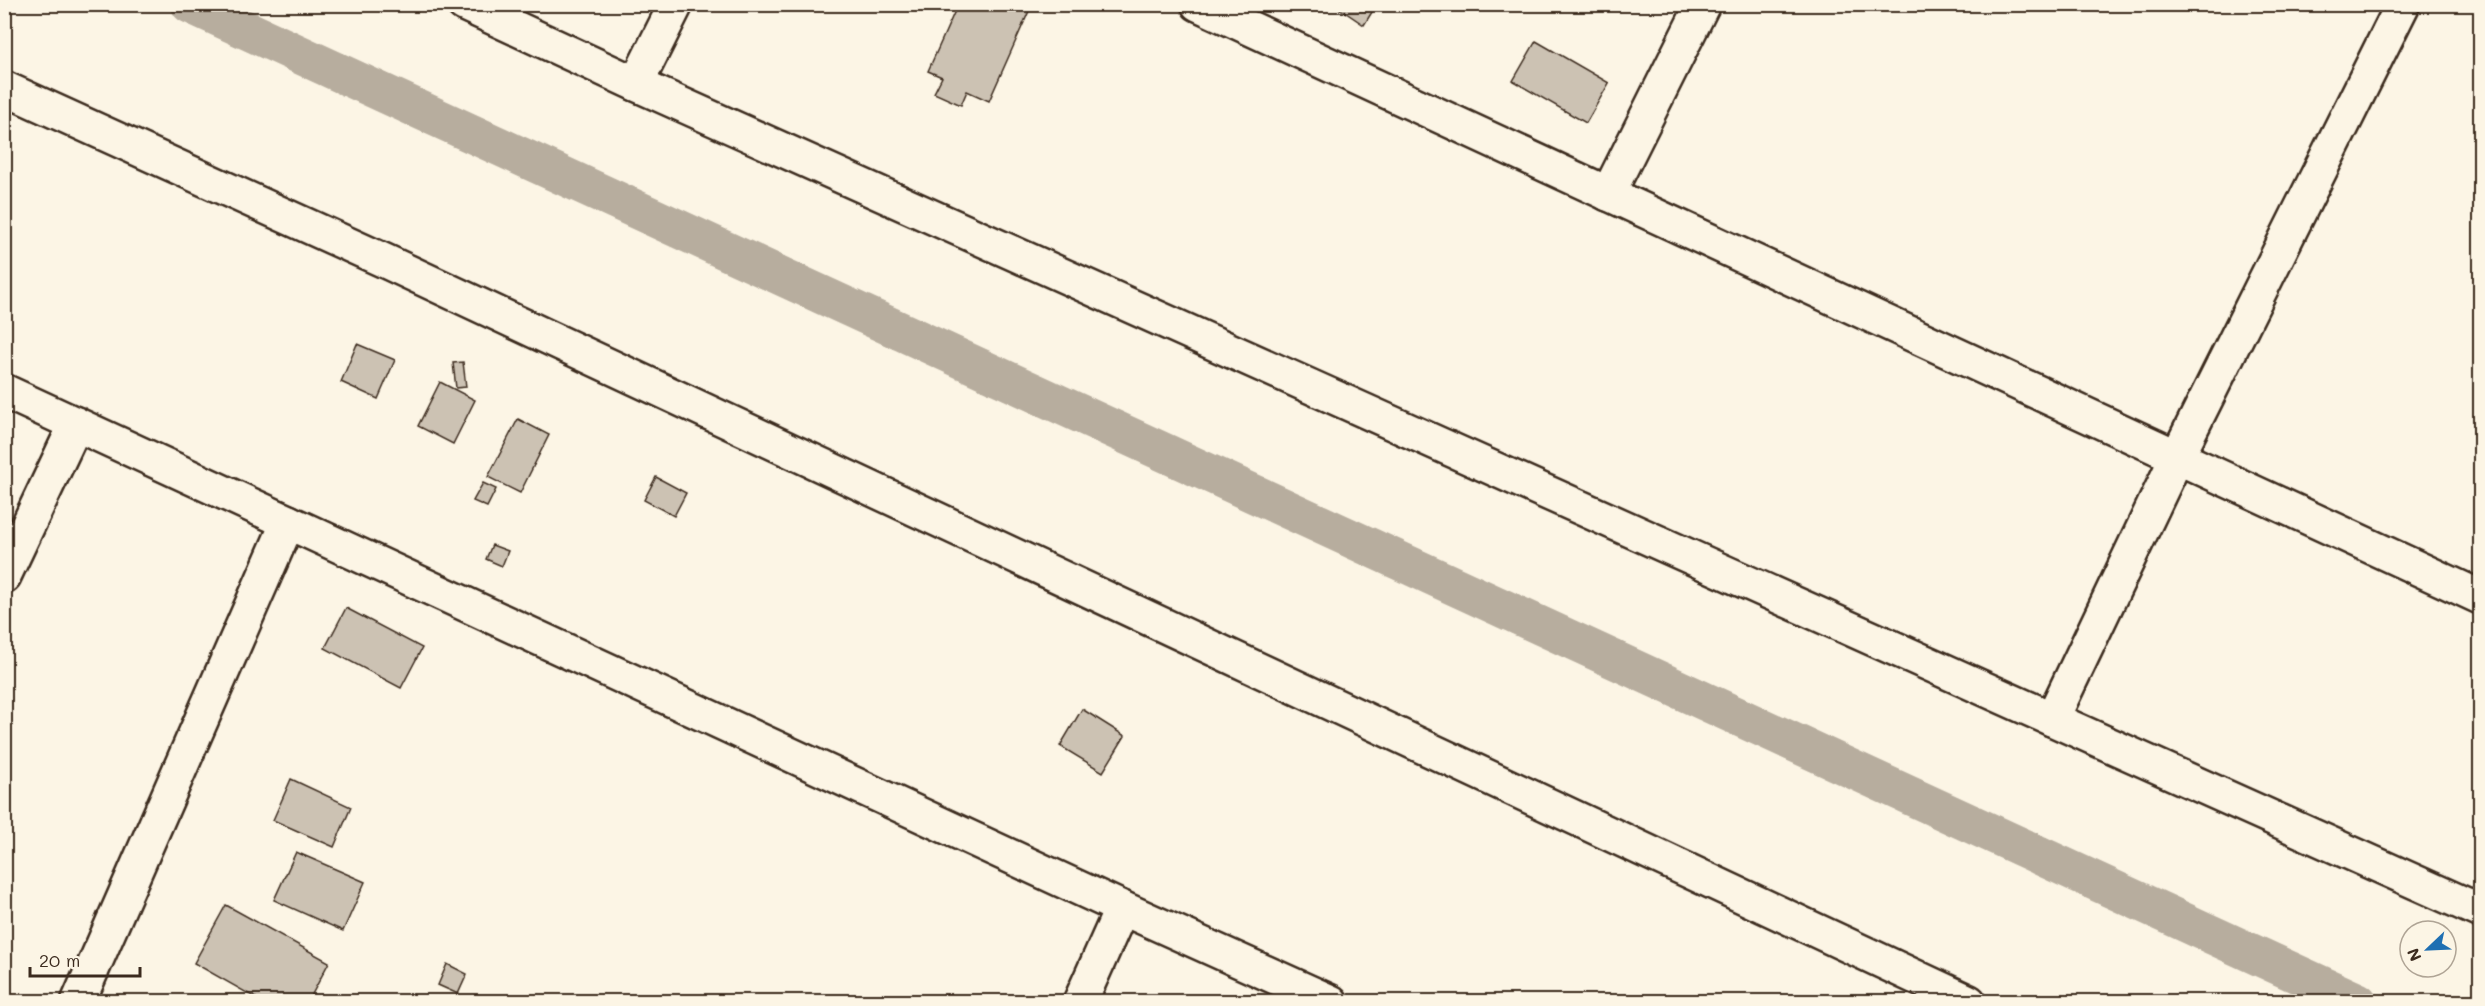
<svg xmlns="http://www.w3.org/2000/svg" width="2485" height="1006" viewBox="0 0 2485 1006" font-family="Mali,sans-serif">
	<rect width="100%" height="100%" fill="#fcf5e5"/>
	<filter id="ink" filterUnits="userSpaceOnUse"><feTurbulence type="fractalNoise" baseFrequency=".0167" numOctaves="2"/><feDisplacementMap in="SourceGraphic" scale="12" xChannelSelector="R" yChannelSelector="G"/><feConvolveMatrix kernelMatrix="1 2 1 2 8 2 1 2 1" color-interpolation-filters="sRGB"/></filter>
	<g filter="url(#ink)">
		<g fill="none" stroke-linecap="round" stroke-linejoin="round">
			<polyline stroke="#b7ad9e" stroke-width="39" points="190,4 2358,1002"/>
		</g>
		<g fill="#ccc2b3" stroke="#3b2a1e" stroke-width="1.5">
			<polygon points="958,4 1015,4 1029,11 989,101 967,91 961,105 934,93 942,77 928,71"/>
			<polygon points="1333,4 1377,4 1364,25"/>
			<polygon points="1536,41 1609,83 1586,123 1513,81"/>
			<polygon points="357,344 395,360 378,399 341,382"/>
			<polygon points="463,362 466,387 456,388 453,363"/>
			<polygon points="440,382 475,400 453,444 418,426"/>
			<polygon points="518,419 549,435 520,493 488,477"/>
			<polygon points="656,477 686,493 674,516 644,500"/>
			<polygon points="483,483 496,489 487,507 473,501"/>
			<polygon points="492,545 508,551 502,566 486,559"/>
			<polygon points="346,608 422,648 401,688 325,648"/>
			<polygon points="1082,709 1125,736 1103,772 1060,746"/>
			<polygon points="291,779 351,807 334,847 273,820"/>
			<polygon points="296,852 365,882 343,931 274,900"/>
			<polygon points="226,905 329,962 308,1002 263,1002 194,963"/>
			<polygon points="447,964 467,974 458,994 438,985"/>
		</g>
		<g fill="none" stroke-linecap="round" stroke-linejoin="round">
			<defs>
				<g id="minor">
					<polyline points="464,4 636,84 2480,911"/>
					<polyline points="1198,4 2480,597"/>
					<polyline points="636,84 676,4"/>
					<polyline points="4,88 385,261 1969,1002"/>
					<polyline points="1608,194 1703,4"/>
					<polyline points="4,391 288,522 78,1002"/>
					<polyline points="288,522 1122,908 1080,1002"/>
					<polyline points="4,576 76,424"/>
					<polyline points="2052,719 2177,457 2403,4"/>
					<polyline points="1122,908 1331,1002"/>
				</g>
			</defs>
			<use href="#minor" stroke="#3b2a1e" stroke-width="38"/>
			<use href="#minor" stroke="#fcf5e5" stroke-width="33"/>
		</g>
	</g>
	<rect width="2485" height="1006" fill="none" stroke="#fcf5e5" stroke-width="24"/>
	<rect x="12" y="12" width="2461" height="982" fill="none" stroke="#3b2a1e" stroke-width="2" filter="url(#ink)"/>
	<g transform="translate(2428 949) rotate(247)"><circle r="28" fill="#fcf5e5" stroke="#afa495" stroke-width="1.5"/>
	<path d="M0-4.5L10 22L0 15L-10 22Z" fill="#1f6fb2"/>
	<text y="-9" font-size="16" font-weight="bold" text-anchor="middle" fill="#3b2a1e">N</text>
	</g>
	<path d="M30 967v9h110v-9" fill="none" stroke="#3b2a1e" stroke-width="3"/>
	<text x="39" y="967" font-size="18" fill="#3b2a1e" stroke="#fcf5e5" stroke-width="4.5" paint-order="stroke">20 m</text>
</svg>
